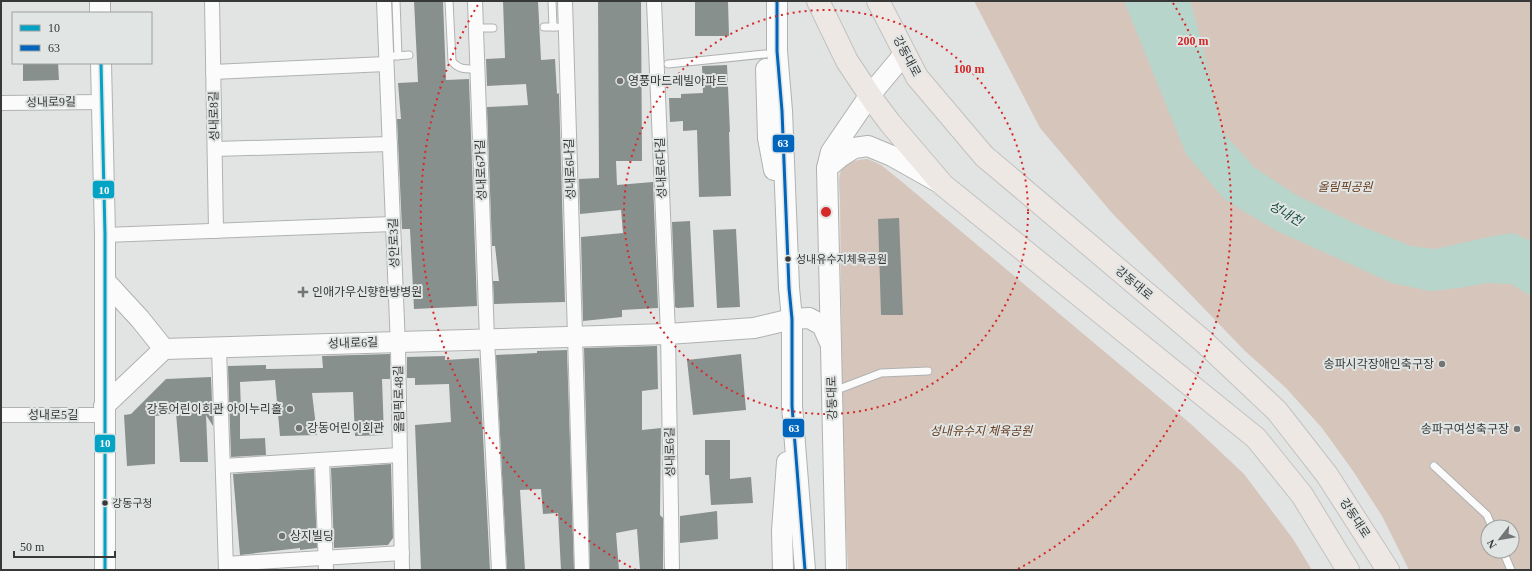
<svg xmlns="http://www.w3.org/2000/svg" width="1532" height="571" viewBox="0 0 1532 571" font-family="'Times New Roman','Noto Sans KR',serif">
	<rect width="100%" height="100%" fill="#e2e4e3"/>
	<g fill="#d6c5ba" fill-rule="evenodd">
		<path d="M974,1H1531V570H1409L1382,516L1353,471L1322,428L1286,388L1245,351L1112,213L1040,128ZM1488,527H1512V551H1488Z"/>
		<path d="M868,159L881,165L901,181L1192,425L1244,474L1293,539L1312,570H848L843,467L840,199C838,172 837,161 868,159Z"/>
	</g>
	<polygon fill="#b7d5cb" points="1124,1 1190,1 1200,36 1222,131 1254,167 1296,195 1356,224 1411,246 1435,249 1493,236 1513,233 1531,241 1531,296 1511,284 1487,283 1459,288 1430,291 1392,283 1277,231 1225,200 1186,154"/>
	<g fill="#88908e">
		<polygon points="414,1 443,1 446,80 469,79 477,306 414,309 410,229 402,229 397,119 401,119 398,83 418,82"/>
		<polygon points="503,1 538,1 541,60 555,59 557,94 559,93 565,302 494,304 493,281 499,281 495,246 492,246 487,107 528,105 526,84 487,86 486,59 505,58"/>
		<polygon points="598,1 641,1 642,161 616,161 617,185 653,182 658,308 622,310 622,317 583,321 581,237 623,233 621,210 580,214 579,179 599,178"/>
		<polygon points="695,1 728,1 729,36 695,36"/>
		<polygon points="23,63 58,63 59,80 23,81"/>
		<polygon points="727,65 730,132 729,132 731,196 699,197 697,130 683,131 683,121 670,122 669,98 681,98 681,94 703,93 702,66"/>
		<polygon points="899,218 903,315 881,315 878,219"/>
		<polygon points="690,221 694,307 677,308 675,307 672,222"/>
		<polygon points="736,229 740,307 717,308 713,230"/>
		<polygon points="657,346 658,389 642,391 642,430 661,428 660,515 663,518 663,570 640,570 637,529 616,533 619,570 590,570 584,348"/>
		<polygon points="567,350 574,570 561,570 558,513 543,514 541,489 520,490 525,570 507,570 496,355 537,353 537,351"/>
		<polygon points="390,354 390,379 382,379 384,435 355,436 353,392 312,393 317,435 280,436 275,380 240,382 241,410 240,410 240,439 265,438 266,455 231,457 228,366 266,365 266,369 323,368 322,356"/>
		<polygon points="741,354 746,410 693,415 687,360"/>
		<polygon points="445,356 445,360 479,358 490,570 421,570 415,425 451,422 449,384 415,385 415,378 407,378 407,357"/>
		<polygon points="211,377 213,426 206,415 208,462 180,462 176,413 155,416 155,464 127,466 124,415 131,414 166,379"/>
		<polygon points="705,440 730,440 730,479 751,477 753,503 711,505 709,475 705,475"/>
		<polygon points="391,464 393,538 388,545 334,548 331,468"/>
		<polygon points="314,469 317,548 300,550 300,548 240,555 233,474"/>
		<polygon points="717,511 718,539 680,543 680,516"/>
	</g>
	<g fill="none" stroke-linecap="round" stroke-linejoin="round">
		<defs>
			<g id="lane">
				<polyline points="396,1 398,56"/>
				<path d="M449,1L452,61C458,70 467,69 477,69"/>
				<polyline points="552,1 553,27"/>
				<polyline points="544,27 557,27"/>
				<polyline points="476,28 493,28"/>
				<polyline points="394,56 409,55"/>
				<polyline points="668,64 765,54"/>
				<polyline points="834,391 881,373 928,371"/>
				<polyline points="1434,466 1487,515 1492,527"/>
				<polyline points="1503,551 1511,570"/>
			</g>
			<g id="street">
				<polyline points="212,1 216,231"/>
				<polyline points="384,1 398,347 402,570"/>
				<polyline points="475,1 487,339 499,570"/>
				<polyline points="565,1 582,570"/>
				<polyline points="654,1 668,334 672,570"/>
				<polyline points="213,72 386,64"/>
				<polyline points="1,103 102,102"/>
				<polyline points="215,149 390,144"/>
				<polyline points="105,235 393,224"/>
				<polyline points="219,348 226,570"/>
				<polyline points="1,415 105,415"/>
				<polyline points="322,460 326,570"/>
				<polyline points="223,466 400,455"/>
				<polyline points="226,564 402,553"/>
			</g>
			<g id="secondary">
				<polyline points="100,1 100,13"/>
				<polyline points="777,1 777,51 782,111 789,288 792,319 792,406 805,570"/>
				<polyline points="101,63 105,235 105,570"/>
				<polyline points="766,69 768,138 774,170"/>
				<polyline points="827,168 840,157 854,148 868,146 892,156 938,182"/>
				<polyline points="105,281 140,319 164,349"/>
				<polyline points="104,406 164,349 668,334 754,328 792,319 809,318 822,325 831,345"/>
				<polyline points="783,570 782,531 787,462"/>
				<polyline points="836,570 827,168 831,152 870,95 905,53"/>
			</g>
			<g id="primary">
				<polyline points="818,1 847,61 875,103 890,123 943,185 1256,438 1302,495 1348,570"/>
				<polyline points="878,1 917,77 984,156 1203,341 1277,411 1327,475 1388,570"/>
			</g>
		</defs>
		<use href="#lane" stroke="#b0b2b2" stroke-width="9"/>
		<use href="#street" stroke="#b0b2b2" stroke-width="16"/>
		<use href="#secondary" stroke="#b0b2b2" stroke-width="22"/>
		<use href="#primary" stroke="#c1c2c2" stroke-width="24"/>
		<use href="#lane" stroke="#fbfbfb" stroke-width="7"/>
		<use href="#street" stroke="#fbfbfb" stroke-width="14"/>
		<use href="#secondary" stroke="#fbfbfb" stroke-width="20"/>
		<use href="#primary" stroke="#eee8e5" stroke-width="22"/>
		<defs>
			<polyline id="bus-1" points="101,63 105,235 105,570"/>
			<polyline id="bus-2" points="777,1 777,51 782,111 789,288 792,319 792,406 805,570"/>
		</defs>
		<use href="#bus-1" stroke="#e1e5e4" stroke-width="6"/>
		<use href="#bus-2" stroke="#e1e5e4" stroke-width="6"/>
		<use href="#bus-1" stroke="#03a3c6" stroke-width="3"/>
		<use href="#bus-2" stroke="#0065bd" stroke-width="3"/>
	</g>
	<g fill="none" stroke="#d62828" stroke-width="2" stroke-dasharray="2 4">
		<circle cx="826" cy="212" r="202"/>
		<path d="M636 570A405 405 0 0 1 479 3M1173 3A405 405 0 0 1 1016 570"/>
	</g>
	<g fill="#737474" stroke="#e1e5e4" stroke-width="1.5">
		<circle cx="620" cy="81" r="4"/>
		<path d="M301 286h4v4h4v4h-4v4h-4v-4h-4v-4h4z"/>
		<circle cx="1442" cy="364" r="4"/>
		<circle cx="290" cy="409" r="4"/>
		<circle cx="299" cy="428" r="4"/>
		<circle cx="1517" cy="429" r="4"/>
		<circle cx="282" cy="536" r="4"/>
	</g>
	<g fill="#373838" stroke="#e1e5e4" stroke-width="1.5">
		<circle cx="788" cy="259" r="3.5"/>
		<circle cx="105" cy="503" r="3.5"/>
	</g>
	<g text-anchor="middle" stroke-width="4" stroke-linejoin="round" paint-order="stroke">
		<g font-size="11" fill="#373838" stroke="#e1e5e4" text-anchor="start">
			<text x="796" y="263">성내유수지체육공원</text>
			<text x="112" y="507">강동구청</text>
		</g>
		<g font-size="12" fill="#373838" stroke="#e1e5e4">
			<text transform="translate(907 56) rotate(62)" y="4">강동대로</text>
			<text transform="translate(51 102) rotate(-1)" y="4">성내로9길</text>
			<text transform="translate(214 116) rotate(-91)" y="4">성내로8길</text>
			<text transform="translate(661 168) rotate(-92)" y="4">성내로6다길</text>
			<text transform="translate(570 169) rotate(-92)" y="4">성내로6나길</text>
			<text transform="translate(481 170) rotate(-92)" y="4">성내로6가길</text>
			<text transform="translate(394 243) rotate(-92)" y="4">성안로3길</text>
			<text transform="translate(1134 283) rotate(40)" y="4">강동대로</text>
			<text transform="translate(353 343) rotate(-2)" y="4">성내로6길</text>
			<text transform="translate(832 398) rotate(-91)" y="4">강동대로</text>
			<text transform="translate(399 399) rotate(-91)" y="4">올림픽로48길</text>
			<text x="53" y="419">성내로5길</text>
			<text transform="translate(670 452) rotate(-91)" y="4">성내로6길</text>
			<text transform="translate(1355 518) rotate(57)" y="4">강동대로</text>
		</g>
		<g font-size="12" fill="#373838" stroke="#e1e5e4" text-anchor="start">
			<text x="628" y="85">영풍마드레빌아파트</text>
			<text x="312" y="296">인애가우신향한방병원</text>
			<text x="1434" y="368" text-anchor="end">송파시각장애인축구장</text>
			<text x="282" y="413" text-anchor="end">강동어린이회관 아이누리홀</text>
			<text x="307" y="432">강동어린이회관</text>
			<text x="1509" y="433" text-anchor="end">송파구여성축구장</text>
			<text x="290" y="540">상지빌딩</text>
		</g>
		<g font-size="12" font-style="italic" fill="#673b1d" stroke="#e1e5e4">
			<text x="1345" y="191">올림픽공원</text>
			<text x="981" y="435">성내유수지 체육공원</text>
		</g>
		<g font-size="13" font-style="italic" fill="#164d40" stroke="#e1e5e4">
			<text transform="translate(1286 213) rotate(30)" y="5">성내천</text>
		</g>
	</g>
	<circle cx="826" cy="212" r="6" fill="#d62828" stroke="#e1e5e4" stroke-width="2"/>
	<g font-size="12" text-anchor="middle" font-weight="bold" fill="#d62828" stroke="#e1e5e4" stroke-width="4" stroke-linejoin="round" paint-order="stroke">
		<text x="1193" y="45">200 m</text>
		<text x="969" y="73">100 m</text>
	</g>
	<g stroke="#e1e5e4" stroke-width="1.5">
		<rect x="772" y="134" width="23" height="19" rx="4" fill="#0065bd"/>
		<rect x="92" y="180" width="23" height="19" rx="4" fill="#03a3c6"/>
		<rect x="782" y="418" width="23" height="20" rx="4" fill="#0065bd"/>
		<rect x="94" y="434" width="22" height="19" rx="4" fill="#03a3c6"/>
	</g>
	<g font-size="11" text-anchor="middle" font-weight="bold" fill="#fff">
		<text x="783" y="147">63</text>
		<text x="104" y="194">10</text>
		<text x="794" y="432">63</text>
		<text x="105" y="447">10</text>
	</g>
	<rect width="1532" height="571" fill="none" stroke="#373838" stroke-width="4"/>
	<rect x="12" y="12" width="140" height="52" fill="#e1e5e4" stroke="#9da09f"/>
	<rect x="20" y="25" width="20" height="6" fill="#03a3c6" stroke="#9da09f"/>
	<text x="48" y="32" font-size="12" fill="#373838">10</text>
	<rect x="20" y="45" width="20" height="6" fill="#0065bd" stroke="#9da09f"/>
	<text x="48" y="52" font-size="12" fill="#373838">63</text>
	<g transform="translate(1500 539) rotate(239)"><circle r="19" fill="#e1e5e4" stroke="#9da09f"/>
	<path d="M0-3L7 15L0 10L-7 15Z" fill="#737474"/>
	<text y="-6" font-size="11" font-weight="bold" text-anchor="middle" fill="#373838">N</text>
	</g>
	<path d="M14 551v6h101v-6" fill="none" stroke="#373838" stroke-width="2"/>
	<text x="20" y="551" font-size="12" fill="#373838" stroke="#e1e5e4" stroke-width="3" paint-order="stroke">50 m</text>
</svg>
